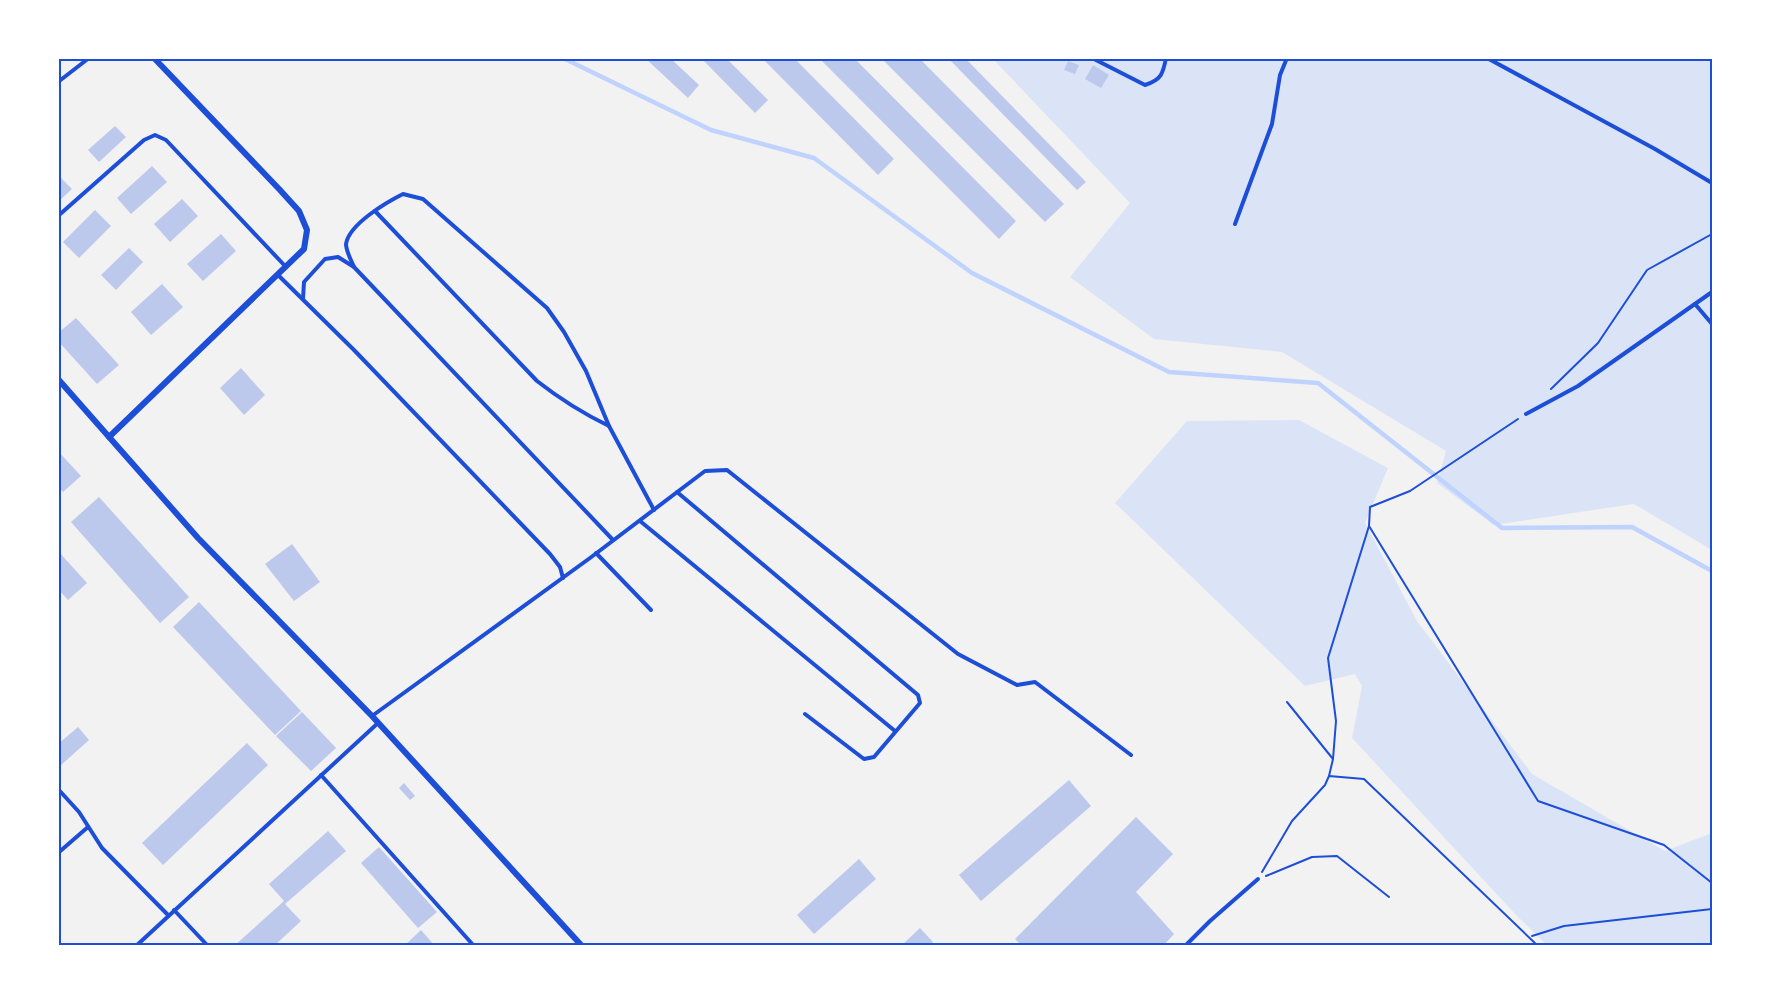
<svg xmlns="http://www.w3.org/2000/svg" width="1771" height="1004" viewBox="0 0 1771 1004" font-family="'Exo 2',sans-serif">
	<rect width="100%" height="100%" fill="#f2f2f2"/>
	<g fill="#dbe4f7">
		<polygon points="993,59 1712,59 1712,550 1634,504 1494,525 1437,483 1446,451 1282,352 1154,339 1070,277 1130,203"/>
		<polygon points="1299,420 1388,468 1365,523 1417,621 1532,774 1665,851 1712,833 1712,945 1547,945 1517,916 1352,738 1362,686 1355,674 1305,686 1115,503 1187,421"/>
	</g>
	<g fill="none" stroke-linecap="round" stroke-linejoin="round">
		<polyline stroke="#bfd3fe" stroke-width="4.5" points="563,58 711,130 814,158 972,273 1169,372 1318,383 1502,528 1632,527 1712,571"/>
	</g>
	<g fill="#bdc9ec">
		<polygon points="645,58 670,58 699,85 688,98"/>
		<polygon points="701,58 726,58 768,100 755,113"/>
		<polygon points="762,58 794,58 894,159 878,175"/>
		<polygon points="819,58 854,58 1016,221 999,239"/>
		<polygon points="881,58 919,58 1064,204 1045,222"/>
		<polygon points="948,58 965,58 1086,182 1077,190"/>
		<polygon points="1068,61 1079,65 1075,74 1064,70"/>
		<polygon points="1093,65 1109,75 1101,88 1085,79"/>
		<polygon points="115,126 126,137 99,162 88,150"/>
		<polygon points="152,166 167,182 131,214 117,198"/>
		<polygon points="58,175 72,189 58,202"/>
		<polygon points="182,199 198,216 170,242 154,224"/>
		<polygon points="95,210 111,226 79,258 63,242"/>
		<polygon points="221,234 236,251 203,281 187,264"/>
		<polygon points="129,248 143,262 116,290 101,275"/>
		<polygon points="162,284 183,307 151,335 131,312"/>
		<polygon points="76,318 119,365 97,384 58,341 58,333"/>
		<polygon points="241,368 265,395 244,415 220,388"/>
		<polygon points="58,451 81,476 63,492 58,487"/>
		<polygon points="99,497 189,597 160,623 71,522"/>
		<polygon points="292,544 320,582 294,601 265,564"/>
		<polygon points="58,551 87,583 68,600 58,589"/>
		<polygon points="199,602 301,711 275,735 173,627"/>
		<polygon points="302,712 336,748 311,771 276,736"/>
		<polygon points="78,727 89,740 60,766 58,764 58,744"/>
		<polygon points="247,743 268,765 163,865 142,843"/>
		<polygon points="1069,780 1091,806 981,901 959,875"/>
		<polygon points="404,783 415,796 410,800 399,788"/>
		<polygon points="1136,817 1173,854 1136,892 1174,934 1163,946 1022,946 1015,939"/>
		<polygon points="328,831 346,851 285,904 301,921 274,946 234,946 284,901 269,884"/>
		<polygon points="379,847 437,912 418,928 361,863"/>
		<polygon points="859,859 876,879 814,934 797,915"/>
		<polygon points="920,928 933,942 928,946 901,946"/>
		<polygon points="421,930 435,946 404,946"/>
	</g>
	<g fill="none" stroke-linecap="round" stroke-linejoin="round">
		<g stroke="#1d4ed8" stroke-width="2">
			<polyline points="1551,389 1598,343 1647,270 1712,234"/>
			<polyline points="1369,526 1538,801 1664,845 1712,883"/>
			<polyline points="1287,702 1333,759 1329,776"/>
			<polyline points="1333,759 1336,721 1328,658 1369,526 1370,507 1410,491 1518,419"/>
			<polyline points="1262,872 1292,821 1325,785 1329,776 1364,779 1538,946"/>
			<polyline points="1266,876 1312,857 1337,856 1389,897"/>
			<polyline points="1532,936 1564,926 1712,909"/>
		</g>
		<g stroke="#1d4ed8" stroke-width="4">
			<path d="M1092,58L1145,85C1161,80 1163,74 1166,58"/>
			<polyline points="1487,58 1655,149 1712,183"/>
			<polyline points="58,82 89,58"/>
			<path d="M375,211L537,381C560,399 582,413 609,426"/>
			<polyline points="58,216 144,140 155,135 166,140 286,267"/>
			<polyline points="1235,224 1272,124 1280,75 1287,58"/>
			<path d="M354,267C351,260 346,251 346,244C349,224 387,202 403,194L423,199L547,308L564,332L586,371L609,426L654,510"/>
			<polyline points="278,275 354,350 550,554 560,567 563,578"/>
			<polyline points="303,299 304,282 325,259 338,257 354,267 613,540"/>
			<polyline points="1695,304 1712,324"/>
			<polyline points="1526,414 1578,386 1712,292"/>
			<polyline points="677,492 918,695 920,703 874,757 864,759 805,714"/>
			<polyline points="640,521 895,731"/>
			<polyline points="596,553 651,610"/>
			<polyline points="372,716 590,558 705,471 727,470 958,654 1017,685 1035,682 1131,755"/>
			<polyline points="321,775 474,946"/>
			<polyline points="58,789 79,812 102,848 168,915"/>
			<polyline points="58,853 88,827"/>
			<polyline points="174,910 208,946"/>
			<polyline points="136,946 378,723"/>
			<polyline points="1185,946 1210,921 1258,879"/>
		</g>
		<g stroke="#1d4ed8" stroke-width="6">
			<polyline points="58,379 198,538 372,716 582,946"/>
			<polyline points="109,437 304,249 307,230 299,211 280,190 154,58"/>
		</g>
	</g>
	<rect width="1771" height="1004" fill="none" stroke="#ffffff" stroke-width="120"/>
	<rect x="60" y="60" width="1651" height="884" fill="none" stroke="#1d4ed8" stroke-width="2"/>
</svg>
